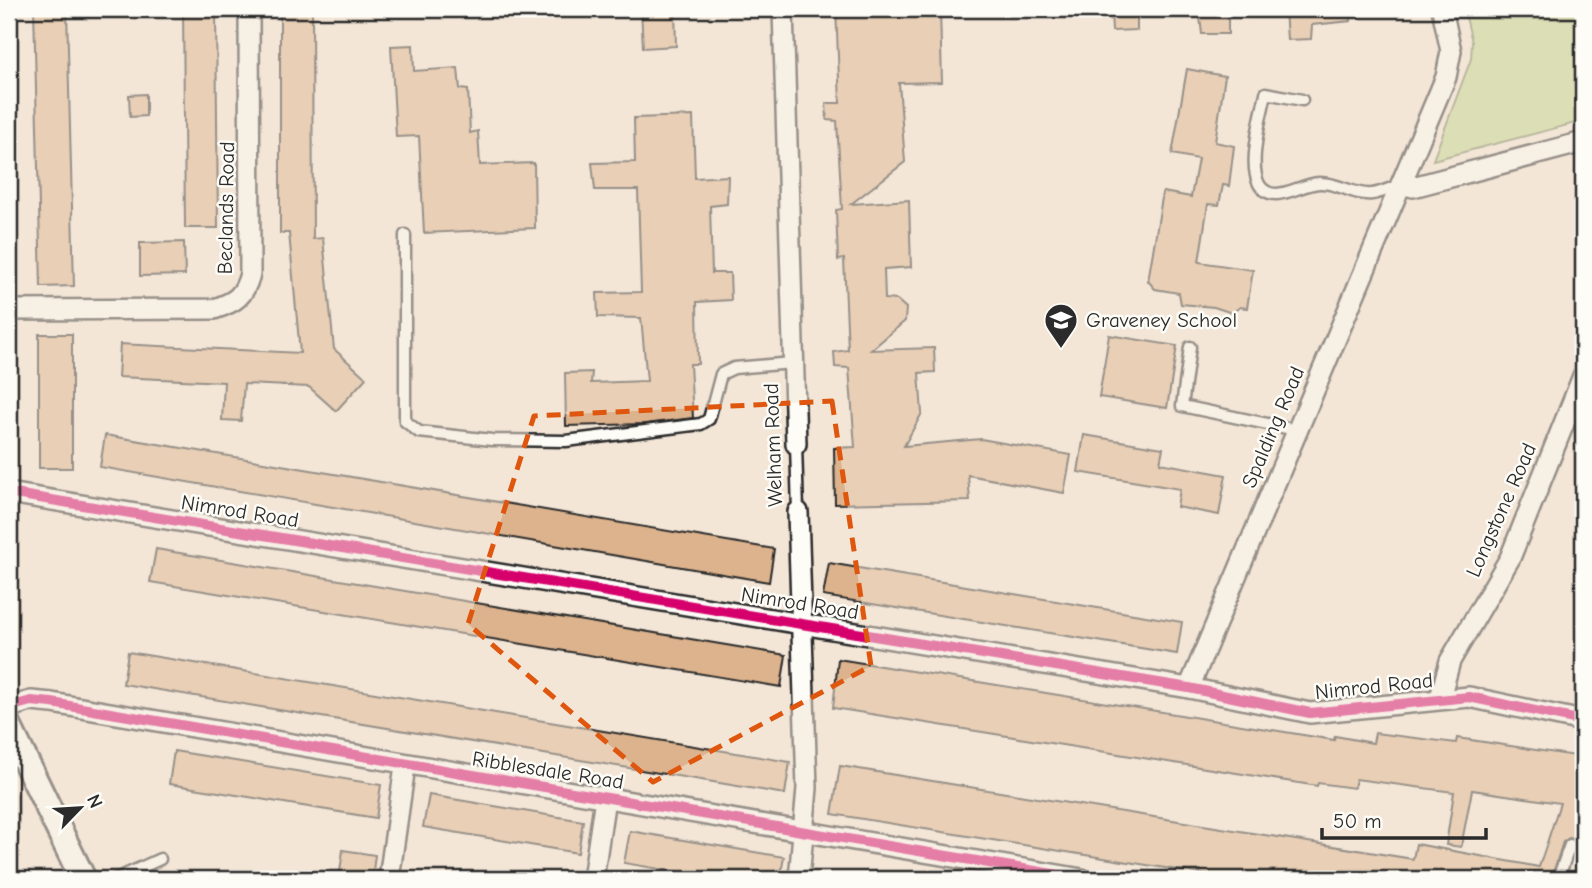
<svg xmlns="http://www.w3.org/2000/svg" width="1592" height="888" viewBox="0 0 1592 888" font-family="'Comic Neue',sans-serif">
	<rect width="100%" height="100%" fill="#f3e6d7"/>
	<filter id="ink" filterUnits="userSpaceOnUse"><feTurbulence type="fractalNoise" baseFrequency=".0143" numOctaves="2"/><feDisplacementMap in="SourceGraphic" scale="14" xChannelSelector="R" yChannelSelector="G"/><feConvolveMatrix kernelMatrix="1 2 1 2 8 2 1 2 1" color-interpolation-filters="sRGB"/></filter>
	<g filter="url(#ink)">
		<polygon fill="#c2d68c" stroke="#76805c" stroke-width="2" points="1464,9 1583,9 1583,121 1433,160 1471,59 1472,42"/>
		<g fill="#dcb38d" stroke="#2b2b2b" stroke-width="2">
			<polygon points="34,9 67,9 74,286 41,287"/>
			<polygon points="183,9 216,9 218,228 185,228"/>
			<polygon points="280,9 312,9 313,239 323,238 334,349 366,378 336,411 309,387 244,384 241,421 222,420 224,382 118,377 120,344 300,353 289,233 280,233"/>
			<polygon points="641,9 675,9 676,46 643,48"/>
			<polygon points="836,9 940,9 942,82 899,83 905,162 851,204 909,200 911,267 884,269 885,299 897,300 906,308 905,321 871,350 934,348 935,372 919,373 922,413 904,446 981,439 1071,455 1064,493 968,475 970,501 835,504 834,448 855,447 849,368 835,367 834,352 848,350 844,259 838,260 836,210 842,209 837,121 827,120 826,103 840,103"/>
			<polygon points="1111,9 1137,9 1137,30 1112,31"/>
			<polygon points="1199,9 1228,9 1228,34 1202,34"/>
			<polygon points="1285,9 1350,9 1351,21 1312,25 1311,39 1287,40"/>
			<polygon points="413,45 414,71 458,68 460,89 468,90 470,133 478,131 480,165 534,163 535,228 424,233 419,136 396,137 391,46"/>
			<polygon points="1187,69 1225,76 1215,142 1234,146 1229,186 1223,185 1219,205 1208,204 1199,262 1253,270 1247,308 1240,307 1232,313 1214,307 1181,304 1179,293 1155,289 1148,281 1163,192 1191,197 1198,159 1172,154"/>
			<polygon points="146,94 146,116 130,117 129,95"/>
			<polygon points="693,116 695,178 728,176 727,204 710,206 712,273 730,273 731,300 697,302 698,364 690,364 693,418 645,424 566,426 565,373 592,372 591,383 647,381 641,318 598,317 597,293 641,292 638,190 595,190 592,163 635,162 634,118"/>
			<polygon points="184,242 185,275 140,276 140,243"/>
			<rect x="39" y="334" width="33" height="134"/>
			<polygon points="1109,335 1177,346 1167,408 1099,397"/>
			<polygon points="105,435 774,549 769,582 100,467"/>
			<polygon points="1084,435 1163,448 1160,463 1226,475 1219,515 1177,507 1180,489 1078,472"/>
			<polygon points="156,549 786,655 781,687 150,582"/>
			<polygon points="829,563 1182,622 1177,654 823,596"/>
			<polygon points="128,652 790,762 785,794 123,684"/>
			<polygon points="838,659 1334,740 1335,736 1373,743 1375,733 1456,743 1457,738 1583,757 1583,817 1576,840 1569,838 1563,842 1551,879 1233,879 832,814 840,766 1413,859 1416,844 1539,867 1560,803 1472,790 1461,847 1446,845 1454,792 1356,779 1354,788 1318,783 1317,786 833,708"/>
			<polygon points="174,751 381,785 376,818 169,784"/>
			<polygon points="429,795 583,821 578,853 423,827"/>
			<polygon points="630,831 784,857 780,879 719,879 624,863"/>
			<polygon points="343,850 375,855 372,879 339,879"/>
		</g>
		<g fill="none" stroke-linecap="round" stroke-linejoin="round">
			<defs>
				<g id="service">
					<path d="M1302,100L1266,93C1262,115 1237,195 1277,194C1291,193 1305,184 1319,183C1338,182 1354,196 1372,194C1381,193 1390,188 1398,186"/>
					<polyline points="405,235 405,421 419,432 492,440 566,441 701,424 709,419 721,374 734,368 793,363"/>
					<polyline points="1190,347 1182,406 1296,430"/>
					<polyline points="796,444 798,512"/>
					<polyline points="116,879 160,859"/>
					<polyline points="1558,879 1570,845"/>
				</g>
				<g id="minor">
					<polyline points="783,9 796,444"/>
					<polyline points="1402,184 1413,187 1583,142"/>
					<path d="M9,310L214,309C236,302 244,296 250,274L249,9"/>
					<polyline points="9,493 1189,688 1310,713 1469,697 1583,721"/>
					<polyline points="798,512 807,788 799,879"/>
					<polyline points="1189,688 1446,77 1451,51 1442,9"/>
					<polyline points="1440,698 1450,661 1510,558 1583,376"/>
					<polyline points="9,707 31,701 52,703 1082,879"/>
					<polyline points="389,879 405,766"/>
					<polyline points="593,879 605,798"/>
				</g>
				<polyline id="tertiary" points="9,727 83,879"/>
			</defs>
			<use href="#service" stroke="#2b2b2b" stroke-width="15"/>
			<use href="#minor" stroke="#2b2b2b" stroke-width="24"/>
			<use href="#tertiary" stroke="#2b2b2b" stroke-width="30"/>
			<use href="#service" stroke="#fdfcf7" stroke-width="10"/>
			<use href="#minor" stroke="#fdfcf7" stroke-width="19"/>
			<use href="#tertiary" stroke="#fdfcf7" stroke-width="24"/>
			<defs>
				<g id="cycleway">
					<polyline points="9,493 1189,688 1310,713 1469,697 1583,721"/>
					<polyline points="9,707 31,701 52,703 1082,879"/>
				</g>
			</defs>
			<use href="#cycleway" stroke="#fdfcf7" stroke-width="15"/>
			<use href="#cycleway" stroke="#d6006c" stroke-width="10"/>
		</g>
	</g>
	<path d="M0 0H1592V888H0ZM832,401L871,666L653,782L468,624L534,416Z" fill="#f3e6d7" fill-opacity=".55" fill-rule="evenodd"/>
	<path fill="none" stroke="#df570e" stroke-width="5" stroke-dasharray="14 9" stroke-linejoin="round" d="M832,401L871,666L653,782L468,624L534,416Z"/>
	<defs>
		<symbol id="school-pin" viewBox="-11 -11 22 30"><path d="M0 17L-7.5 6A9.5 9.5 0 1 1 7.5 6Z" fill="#2b2b2b" stroke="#fdfcf7"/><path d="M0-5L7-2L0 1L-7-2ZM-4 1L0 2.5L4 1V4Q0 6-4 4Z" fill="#fff"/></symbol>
	</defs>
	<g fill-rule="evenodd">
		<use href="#school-pin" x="1042" y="301" width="38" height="52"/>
	</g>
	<g text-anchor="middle" stroke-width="5" stroke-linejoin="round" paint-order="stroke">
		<g font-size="21" fill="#2b2b2b" stroke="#fdfcf7">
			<text transform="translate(226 208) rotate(-89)" y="7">Beclands Road</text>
			<text transform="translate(1273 427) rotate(-67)" y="7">Spalding Road</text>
			<text transform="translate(773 445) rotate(-92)" y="7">Welham Road</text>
			<text transform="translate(1501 510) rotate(-66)" y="7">Longstone Road</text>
			<text transform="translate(240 511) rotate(9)" y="7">Nimrod Road</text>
			<text transform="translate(800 603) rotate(9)" y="7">Nimrod Road</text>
			<text transform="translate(1374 686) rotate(-6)" y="7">Nimrod Road</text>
			<text transform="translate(548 770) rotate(9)" y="7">Ribblesdale Road</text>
		</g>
		<g font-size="21" fill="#2b2b2b" stroke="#fdfcf7" text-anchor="start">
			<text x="1086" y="327">Graveney School</text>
		</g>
	</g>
	<rect width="1592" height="888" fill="none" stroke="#fdfcf7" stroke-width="35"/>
	<rect x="18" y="18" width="1557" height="853" fill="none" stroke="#2b2b2b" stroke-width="2.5" filter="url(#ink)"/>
	<g transform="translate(80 808) rotate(65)" stroke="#fdfcf7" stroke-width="5" paint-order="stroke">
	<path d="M0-5L12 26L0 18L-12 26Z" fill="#2b2b2b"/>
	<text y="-10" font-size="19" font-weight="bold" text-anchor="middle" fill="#2b2b2b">N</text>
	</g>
	<path d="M1322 828v10h164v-10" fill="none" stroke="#2b2b2b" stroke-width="3.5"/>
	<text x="1333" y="828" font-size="21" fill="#2b2b2b" stroke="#fdfcf7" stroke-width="5" paint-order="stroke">50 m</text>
</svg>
